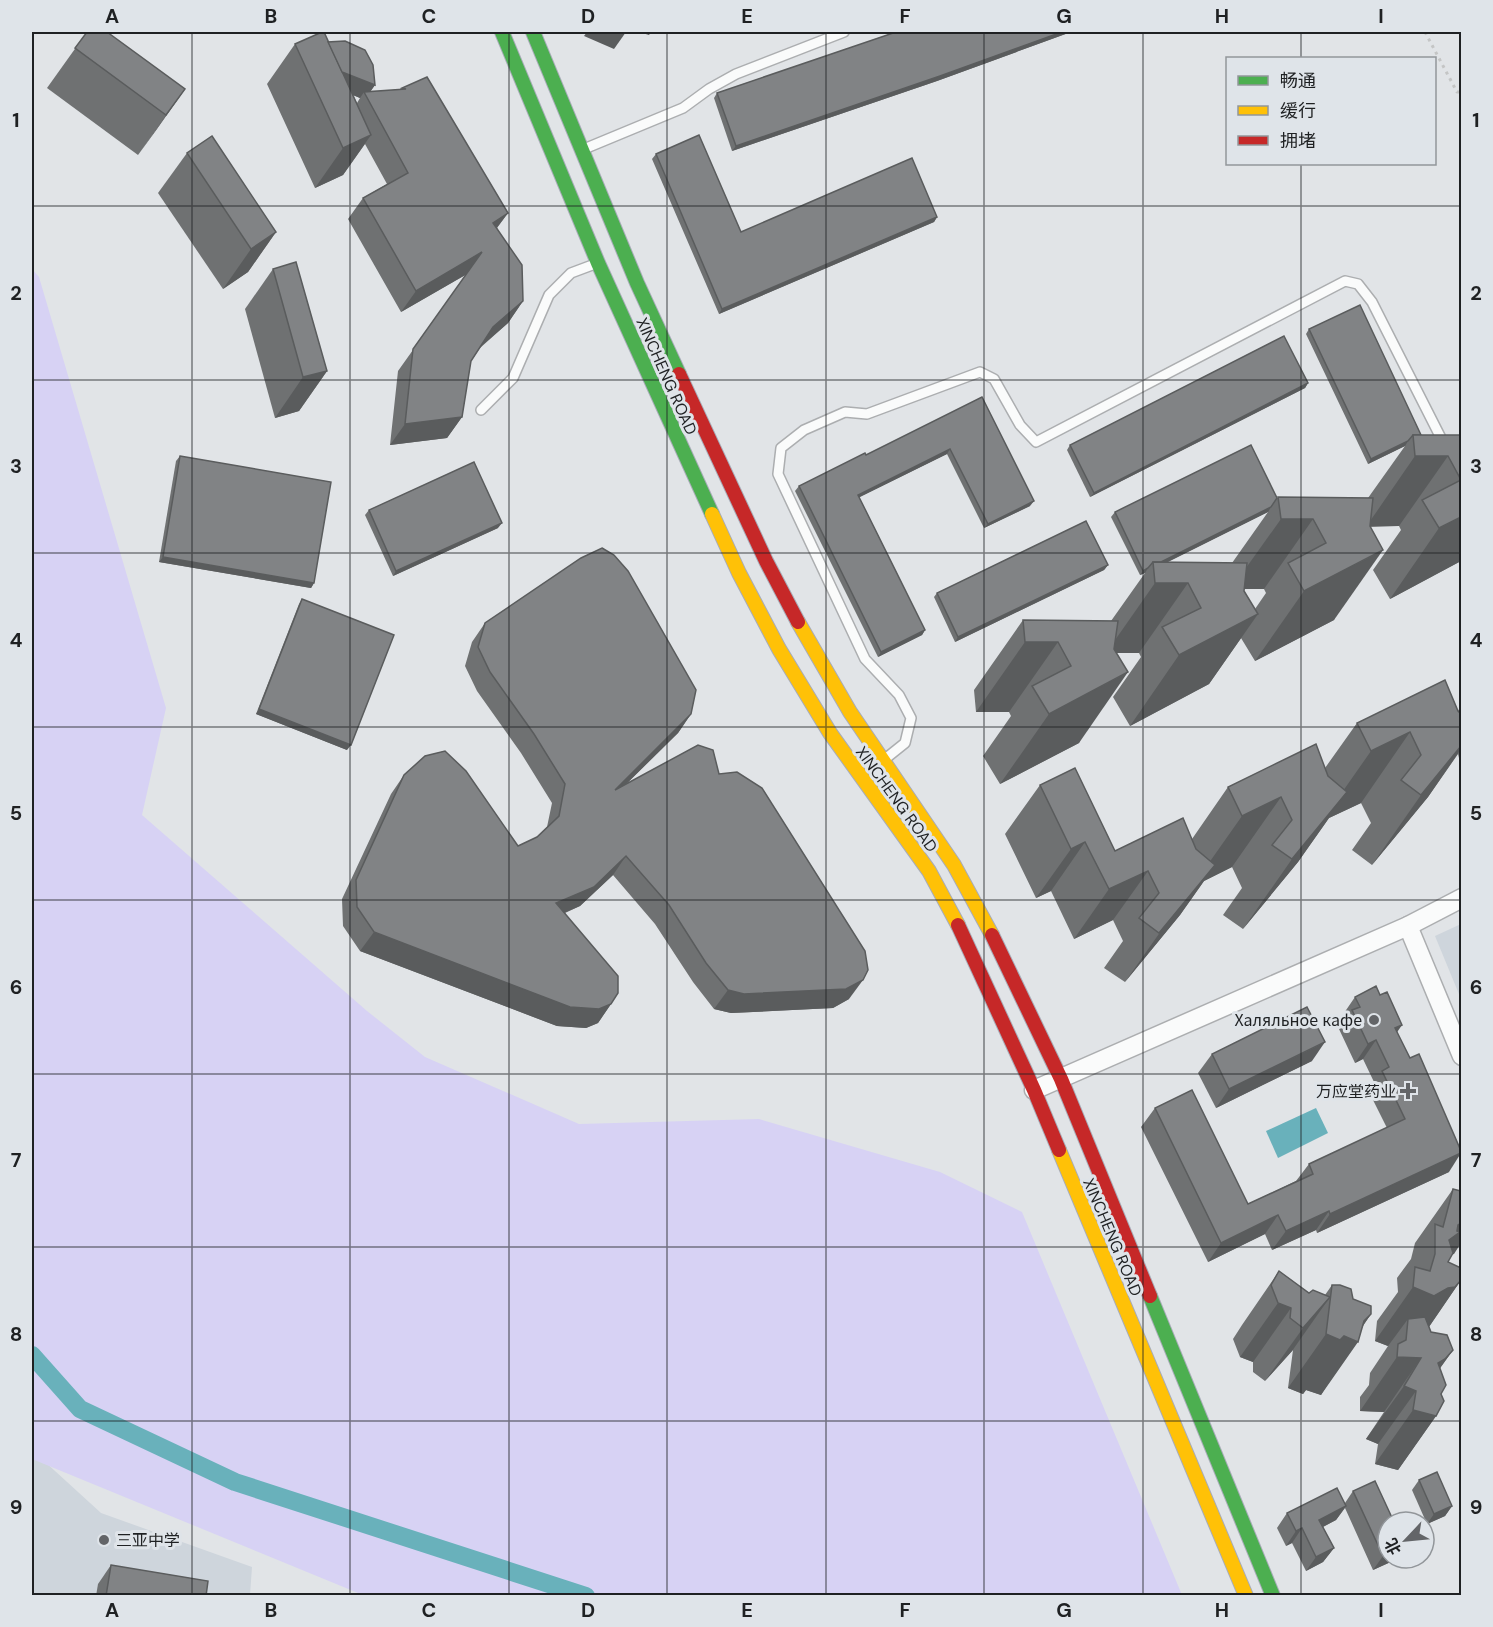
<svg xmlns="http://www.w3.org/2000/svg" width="1493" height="1627" viewBox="0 0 1493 1627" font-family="'DM Sans','Noto Sans SC',sans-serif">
	<rect width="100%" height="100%" fill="#e1e4e7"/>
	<g fill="#ced5dc">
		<polygon points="1461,924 1461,999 1435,936"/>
		<polygon points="32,1450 101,1513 252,1567 250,1595 32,1595"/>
	</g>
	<polygon fill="#d7d2f4" points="32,269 39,277 166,708 142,815 367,1011 425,1057 579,1124 759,1119 940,1172 1022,1212 1182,1595 363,1595 32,1459"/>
	<polygon fill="#69b1bb" points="1316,1108 1328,1133 1278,1158 1266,1131"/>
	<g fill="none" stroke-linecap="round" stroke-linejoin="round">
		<polyline stroke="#69b1bb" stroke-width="18" points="32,1355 80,1409 235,1482 586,1596"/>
		<defs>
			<g id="lane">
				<polyline points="584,149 683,108 709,89 736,74 844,32"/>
				<polyline points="481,410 513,378 549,295 571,273 595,264"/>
				<polyline points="885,759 905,743 911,718 899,695 865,659 778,474 781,448 804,430 845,412 867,414 980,372 994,379 1020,425 1036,442 1345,281 1358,284 1372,302 1444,444"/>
			</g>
			<g id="street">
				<polyline points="1408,926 1462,1056"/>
				<polyline points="1034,1090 1408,926 1462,898"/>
			</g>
			<g id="fast">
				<polyline points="502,32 598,263 712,514"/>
				<polyline points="533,32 637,283 679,374"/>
				<polyline points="1150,1296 1273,1596"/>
			</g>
			<g id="slow">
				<polyline points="712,514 739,573 779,649 830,733 929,871 958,925"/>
				<polyline points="798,622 850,712 954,865 992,935"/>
				<polyline points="1059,1150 1246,1596"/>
			</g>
			<g id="jam">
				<polyline points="679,374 766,561 798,622"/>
				<polyline points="958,925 1034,1090 1059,1150"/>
				<polyline points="992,935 1061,1079 1150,1296"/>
			</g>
		</defs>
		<use href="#lane" stroke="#acaeb0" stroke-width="12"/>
		<use href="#street" stroke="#acaeb0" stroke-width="21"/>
		<use href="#fast" stroke="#a8acb8" stroke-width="16"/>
		<use href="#slow" stroke="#a8acb8" stroke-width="16"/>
		<use href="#jam" stroke="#a8acb8" stroke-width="16"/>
		<polyline stroke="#c4c5c5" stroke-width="3" stroke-dasharray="3 4.5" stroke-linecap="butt" points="1425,32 1457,92 1462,92"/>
		<use href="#lane" stroke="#fafbfb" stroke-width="9"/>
		<use href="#street" stroke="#fafbfb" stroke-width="18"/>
		<use href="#fast" stroke="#4caf50" stroke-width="14"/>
		<use href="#slow" stroke="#ffc107" stroke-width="14"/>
		<use href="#jam" stroke="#c62828" stroke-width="14"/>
	</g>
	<g fill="#6f7172" fill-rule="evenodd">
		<polygon points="87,32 185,89 138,155 47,88"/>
		<polygon points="896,32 1071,32 937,81 732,151 714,98 717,93"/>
		<path d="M328,42L375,85L370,92L508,213L497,228L523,301L508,323L480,348L471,361L462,417L447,438L390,445L398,371L467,274L401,312L348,219L363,198L387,184L365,144L343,175L315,188L267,84L295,44ZM353,95L360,98L357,103Z"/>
		<polygon points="187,153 276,232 248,272 223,289 158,193"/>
		<polygon points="656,154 741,232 937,217 934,222 719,314 652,159"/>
		<polygon points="273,269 327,371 299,411 275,418 245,309"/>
		<path d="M1309,329L1421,435H1461V561L1390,599L1373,570L1401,530L1399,526H1370L1334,620L1255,661L1241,638L1209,684L1130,726L1113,697L1141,657L1139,653H1117L1079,743L1000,784L983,756L1011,716L1009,712H976L974,690L1023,620L1111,621L1145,573L1140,575L1111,517L1115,512L1277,498H1368L1405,446L1368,464L1306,334ZM1268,512L1232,563L1167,562ZM1244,589H1264L1266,593L1255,609L1244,591Z"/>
		<polygon points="1308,383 1305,388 1090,497 1067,450 1070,445"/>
		<polygon points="982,397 1030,506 984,528 947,454 859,497 925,630 922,635 878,657 795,491 799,486 866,455"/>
		<polygon points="180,456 314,583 311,588 159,562 176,461"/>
		<polygon points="369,510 498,528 393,576 365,515"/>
		<polygon points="1108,565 1104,570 955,642 934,597 937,593"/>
		<polygon points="302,599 347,750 256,714 299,604"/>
		<polygon points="485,623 691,714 678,733 627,783 719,774 849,999 833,1008 731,1013 714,1009 693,982 655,924 613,875 580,906 565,913 611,1004 598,1023 586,1028 557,1026 360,951 343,926 342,899 391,794 404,775 518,846 537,837 547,827 552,803 521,753 477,691 465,666 472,642"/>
		<polygon points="1461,706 1461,757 1459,758 1458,754 1428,797 1372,865 1352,850 1371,823 1361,803 1329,818 1298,862 1243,929 1223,915 1242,888 1232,867 1204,881 1180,915 1125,982 1104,968 1123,941 1113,920 1074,939 1051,891 1036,898 1005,834 1040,785 1115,851 1192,839 1228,787 1325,768 1357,723 1458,711"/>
		<polygon points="1355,997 1397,1032 1449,1172 1317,1233 1316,1230 1272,1250 1265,1234 1208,1262 1141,1127 1155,1108 1248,1204 1296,1181 1309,1164 1387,1128 1368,1090 1374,1082 1363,1059 1355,1063 1339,1029 1344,1022 1342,1016"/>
		<polygon points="1212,1054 1312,1061 1216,1108 1198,1073"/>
		<polygon points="1453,1189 1454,1254 1452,1254 1448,1262 1461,1280 1429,1327 1431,1332 1453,1350 1440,1368 1441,1394 1436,1416 1398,1470 1375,1464 1378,1444 1366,1439 1384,1412 1360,1411 1360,1397 1369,1385 1370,1373 1388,1346 1375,1341 1377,1321 1398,1292 1397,1278 1411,1259 1415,1243"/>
		<polygon points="1279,1271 1309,1293 1325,1295 1332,1285 1353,1299 1371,1314 1363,1326 1321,1395 1306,1390 1303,1394 1288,1388 1293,1350 1265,1381 1253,1372 1253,1362 1240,1357 1233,1339 1242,1325"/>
		<polygon points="1419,1480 1452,1506 1445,1516 1427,1524 1412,1490"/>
		<polygon points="1353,1491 1395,1560 1373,1570 1345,1508 1336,1520 1323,1527 1334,1548 1323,1562 1306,1571 1292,1543 1286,1546 1277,1528 1287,1513 1345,1503"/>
		<polygon points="111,1565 206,1596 96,1596 98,1584"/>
	</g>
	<g fill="#5a5c5d">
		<polygon points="587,32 626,32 614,49 584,36"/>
		<polygon points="639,32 651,32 649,35"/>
		<polygon points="1062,32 1071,32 937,81 732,151 736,146"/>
		<polygon points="307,57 375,85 367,96 364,92 360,98 310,77"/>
		<polygon points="185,89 157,129 138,155 166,115"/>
		<polygon points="371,135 343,175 315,188 343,148"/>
		<polygon points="508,213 492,234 493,223"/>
		<polygon points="937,217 934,222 719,314 722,309"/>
		<polygon points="276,232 248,272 223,289 251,249"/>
		<polygon points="482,252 467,274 401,312 416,291"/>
		<polygon points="523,301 508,323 478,349 493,327"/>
		<polygon points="327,371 299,411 275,418 303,377"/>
		<polygon points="1308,383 1305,388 1090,497 1094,493"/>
		<polygon points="462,417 447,438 390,445 405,424"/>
		<polygon points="1408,441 1405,446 1368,464 1371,459"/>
		<polygon points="950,449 947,454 854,500 858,495"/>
		<polygon points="1415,456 1448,456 1399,526 1366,527"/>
		<polygon points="1034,501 1030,506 984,528 988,524"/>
		<polygon points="1271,507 1268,512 1154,569 1153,566"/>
		<polygon points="1461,517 1461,561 1390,599 1439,528"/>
		<polygon points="1281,519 1313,519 1264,589 1231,589"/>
		<polygon points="502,523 498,528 393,576 396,571"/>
		<polygon points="1383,550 1334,620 1255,661 1304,591"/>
		<polygon points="163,557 314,583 311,588 159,562"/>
		<polygon points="1108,565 1104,570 955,642 958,637"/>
		<polygon points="1148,568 1145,573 1140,575 1143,571"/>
		<polygon points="1155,583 1188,583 1139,653 1106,653"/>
		<polygon points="1258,614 1209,684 1130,726 1179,655"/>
		<polygon points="925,630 922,635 878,657 881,652"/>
		<polygon points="1025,642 1058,642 1009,712 976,712"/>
		<polygon points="1128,672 1079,743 1000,784 1049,714"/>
		<polygon points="259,709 351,745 347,750 256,714"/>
		<polygon points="691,714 678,733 601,809 615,790"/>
		<polygon points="1410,732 1361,803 1329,818 1298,862 1243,929 1292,859 1322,821 1371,751"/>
		<polygon points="1461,746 1461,749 1428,797 1372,865 1421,795"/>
		<polygon points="1281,797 1232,867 1204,881 1180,915 1125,982 1242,816"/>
		<polygon points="1085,842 1051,891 1036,898 1071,849"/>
		<polygon points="626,856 613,875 580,906 543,922 556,903"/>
		<polygon points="1148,871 1113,920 1074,939 1109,889"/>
		<polygon points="374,932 611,1004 598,1023 586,1028 557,1026 360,951"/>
		<polygon points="863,980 849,999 833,1008 731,1013 714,1009 728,990"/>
		<polygon points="1402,1025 1389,1044 1395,1028"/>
		<polygon points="1376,1040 1363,1059 1355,1063 1368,1044"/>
		<polygon points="1325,1042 1312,1061 1216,1108 1229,1089"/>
		<polygon points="1461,1153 1449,1172 1317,1233 1330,1214"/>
		<polygon points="1329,1211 1316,1230 1272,1250 1286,1231"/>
		<polygon points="1278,1215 1265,1234 1208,1262 1221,1243"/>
		<polygon points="1461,1218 1461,1243 1454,1254 1441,1258 1461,1280 1424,1334 1406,1340 1408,1319 1388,1346 1375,1341 1413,1287 1430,1271"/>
		<polygon points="1330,1297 1292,1351 1265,1381 1303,1328"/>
		<polygon points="1278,1303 1291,1308 1253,1362 1240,1357"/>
		<polygon points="1371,1314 1353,1340 1358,1342 1321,1395 1306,1390 1303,1394 1288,1388 1326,1334 1344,1336 1364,1321"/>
		<polygon points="1453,1350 1414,1405 1438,1363"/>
		<polygon points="1397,1357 1421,1358 1384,1412 1360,1411"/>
		<polygon points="1404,1386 1416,1391 1378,1444 1366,1439"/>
		<polygon points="1413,1410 1436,1416 1398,1470 1375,1464"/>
		<polygon points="1346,1506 1336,1520 1309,1534 1319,1520"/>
		<polygon points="1452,1506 1445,1516 1427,1524 1434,1514"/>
		<polygon points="1302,1528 1292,1543 1286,1546 1296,1531"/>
		<polygon points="1334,1548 1323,1562 1306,1571 1316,1557"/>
		<polygon points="1388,1553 1388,1558 1396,1558 1395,1560 1373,1570 1383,1556"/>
	</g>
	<g fill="#818385" stroke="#5a5c5d" stroke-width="1.5">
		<polygon points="87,32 107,32 185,89 166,115 75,48"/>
		<polygon points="322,32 324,32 371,135 343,148 295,44"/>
		<polygon points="896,32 1062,32 940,76 736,146 717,93"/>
		<polygon points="345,41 365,50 373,65 375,85 342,72 328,42"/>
		<polygon points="427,77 508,213 493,223 522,265 523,301 493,327 471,361 462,417 405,424 413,349 482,252 416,291 363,198 408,173 364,92 406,89 402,88"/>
		<polygon points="699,135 741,232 912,158 937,217 722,309 656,154"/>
		<polygon points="212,136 276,232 251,249 187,153"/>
		<polygon points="296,262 327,371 303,377 273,269"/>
		<polygon points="1360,305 1421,435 1413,435 1408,441 1371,459 1309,329"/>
		<polygon points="1284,336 1308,383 1094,493 1070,445"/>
		<polygon points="982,397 1034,501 988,524 950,449 858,495 925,630 881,652 799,486 865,453 866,455"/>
		<polygon points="1413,435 1461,435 1461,517 1439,528 1422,500 1461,480 1448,456 1415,456"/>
		<polygon points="1251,445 1277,498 1271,507 1161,562 1153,562 1148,568 1143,571 1115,512"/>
		<polygon points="180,456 331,482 314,583 163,557"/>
		<polygon points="474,462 502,523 396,571 369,510"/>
		<polygon points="1278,497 1373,498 1370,526 1383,550 1304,591 1288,563 1326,543 1313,519 1281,519"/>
		<polygon points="1086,521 1108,565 958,637 937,593"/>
		<polygon points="602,548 614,555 628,571 696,690 691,714 615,790 698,745 713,750 719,774 737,772 762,788 865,951 868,970 863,980 846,989 744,994 728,990 706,963 669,905 626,856 594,887 556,903 618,976 618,993 611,1004 599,1009 570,1007 374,932 357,907 356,880 404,775 425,756 445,751 466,771 518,846 537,837 559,816 565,784 534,734 490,672 478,647 485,623 581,558"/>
		<polygon points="1153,562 1247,563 1244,591 1258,614 1179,655 1162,627 1201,608 1188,583 1155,583"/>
		<polygon points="302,599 394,635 351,745 259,709"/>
		<polygon points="1023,620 1118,621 1114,649 1128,672 1049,714 1032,686 1071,666 1058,642 1025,642"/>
		<polygon points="1445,680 1458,711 1461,714 1461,746 1421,795 1401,780 1421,755 1410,732 1371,751 1357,723"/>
		<polygon points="1316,744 1328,776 1347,792 1292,859 1272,845 1292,820 1281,797 1242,816 1228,787"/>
		<polygon points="1075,768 1115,851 1183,818 1196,849 1215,865 1159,933 1139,918 1159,893 1148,871 1109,889 1085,842 1071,849 1040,785"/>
		<polygon points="1376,986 1380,995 1387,992 1402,1025 1395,1028 1410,1058 1419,1054 1461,1151 1461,1153 1330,1214 1329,1211 1286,1231 1278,1215 1221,1243 1155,1108 1192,1090 1248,1204 1313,1174 1309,1164 1405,1119 1382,1071 1389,1067 1376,1040 1368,1044 1352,1010 1360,1007 1355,997"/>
		<polygon points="1307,1007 1325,1042 1229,1089 1212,1054"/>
		<polygon points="1453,1189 1461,1191 1461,1223 1458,1225 1457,1231 1460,1232 1449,1240 1453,1253 1448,1262 1461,1268 1461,1280 1455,1287 1448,1288 1434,1296 1413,1287 1415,1267 1430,1271 1435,1254 1435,1224 1443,1227"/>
		<polygon points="1279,1271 1309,1293 1313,1290 1330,1297 1303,1328 1290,1318 1291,1308 1278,1303 1271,1285"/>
		<polygon points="1332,1285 1340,1285 1351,1289 1353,1299 1371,1306 1371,1314 1364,1321 1358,1342 1344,1336 1340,1340 1326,1334"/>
		<polygon points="1425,1317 1431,1332 1447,1335 1453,1350 1445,1359 1438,1363 1446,1385 1441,1394 1444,1401 1436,1416 1413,1410 1416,1391 1404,1386 1421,1358 1397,1357 1398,1344 1406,1340 1408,1319"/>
		<polygon points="1437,1472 1452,1506 1434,1514 1419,1480"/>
		<polygon points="1375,1481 1394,1522 1388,1522 1388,1553 1383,1556 1353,1491"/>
		<polygon points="1337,1488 1346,1506 1319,1520 1334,1548 1316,1557 1302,1528 1296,1531 1287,1513"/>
		<polygon points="111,1565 208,1581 206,1596 106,1596"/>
	</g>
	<path fill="none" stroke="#1f2123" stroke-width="1.5" stroke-opacity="0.55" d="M192,32V1596M350,32V1596M509,32V1596M667,32V1596M826,32V1596M984,32V1596M1143,32V1596M1301,32V58M1301,164V1596M32,206H1462M32,380H1462M32,553H1462M32,727H1462M32,900H1462M32,1074H1462M32,1247H1462M32,1421H1462"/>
	<g fill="#636568" stroke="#dfe4e9" stroke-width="2">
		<circle cx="1374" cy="1020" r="6"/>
		<path d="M1405 1082h6v6h6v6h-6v6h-6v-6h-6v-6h6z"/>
		<circle cx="104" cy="1540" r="6"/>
	</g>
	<g text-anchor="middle" stroke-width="6" stroke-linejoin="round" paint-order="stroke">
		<g font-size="16" fill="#1f2123" stroke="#dfe4e9">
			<text transform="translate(667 376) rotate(66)" y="6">XINCHENG ROAD</text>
			<text transform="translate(897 799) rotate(54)" y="6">XINCHENG ROAD</text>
			<text transform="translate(1113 1237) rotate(67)" y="6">XINCHENG ROAD</text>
		</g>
		<g font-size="16" fill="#1f2123" stroke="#dfe4e9" text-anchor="end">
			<text x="1362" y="1026">Халяльное кафе</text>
			<text x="1396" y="1097">万应堂药业</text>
			<text x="116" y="1546" text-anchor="start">三亚中学</text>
		</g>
	</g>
	<rect width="1493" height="1627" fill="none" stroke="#dfe4e9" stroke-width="66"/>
	<rect x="1226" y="57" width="210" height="108" fill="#dfe4e9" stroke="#92969a" stroke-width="1.5"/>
	<rect x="1238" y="76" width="30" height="9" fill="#4caf50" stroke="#92969a" stroke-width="1.5"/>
	<text x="1280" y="87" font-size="18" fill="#1f2123">畅通</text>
	<rect x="1238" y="106" width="30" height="9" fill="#ffc107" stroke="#92969a" stroke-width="1.5"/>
	<text x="1280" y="117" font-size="18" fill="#1f2123">缓行</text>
	<rect x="1238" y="136" width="30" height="9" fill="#c62828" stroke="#92969a" stroke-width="1.5"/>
	<text x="1280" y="147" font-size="18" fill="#1f2123">拥堵</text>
	<g transform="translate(1406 1540) rotate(244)"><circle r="28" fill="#dfe4e9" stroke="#92969a" stroke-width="1.5"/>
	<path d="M0-4.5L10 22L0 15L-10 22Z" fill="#636568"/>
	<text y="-9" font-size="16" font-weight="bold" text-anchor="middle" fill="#1f2123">北</text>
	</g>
	<rect x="33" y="33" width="1427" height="1561" fill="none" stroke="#1f2123" stroke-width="2"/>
	<g font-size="20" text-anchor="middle" font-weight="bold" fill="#1f2123">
		<text x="112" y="23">A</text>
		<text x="271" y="23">B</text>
		<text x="429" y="23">C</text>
		<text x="588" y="23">D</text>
		<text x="747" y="23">E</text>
		<text x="905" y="23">F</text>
		<text x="1064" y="23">G</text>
		<text x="1222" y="23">H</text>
		<text x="1381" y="23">I</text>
		<text x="16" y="127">1</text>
		<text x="1476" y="127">1</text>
		<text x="16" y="300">2</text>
		<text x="1476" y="300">2</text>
		<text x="16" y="473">3</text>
		<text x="1476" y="473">3</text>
		<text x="16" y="647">4</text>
		<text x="1476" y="647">4</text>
		<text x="16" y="820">5</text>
		<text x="1476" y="820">5</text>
		<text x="16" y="994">6</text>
		<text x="1476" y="994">6</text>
		<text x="16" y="1167">7</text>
		<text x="1476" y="1167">7</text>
		<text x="16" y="1341">8</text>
		<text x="1476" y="1341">8</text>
		<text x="16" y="1514">9</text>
		<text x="1476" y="1514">9</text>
		<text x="112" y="1617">A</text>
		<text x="271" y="1617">B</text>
		<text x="429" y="1617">C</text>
		<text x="588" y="1617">D</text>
		<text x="747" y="1617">E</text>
		<text x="905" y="1617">F</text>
		<text x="1064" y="1617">G</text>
		<text x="1222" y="1617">H</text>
		<text x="1381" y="1617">I</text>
	</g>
</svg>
